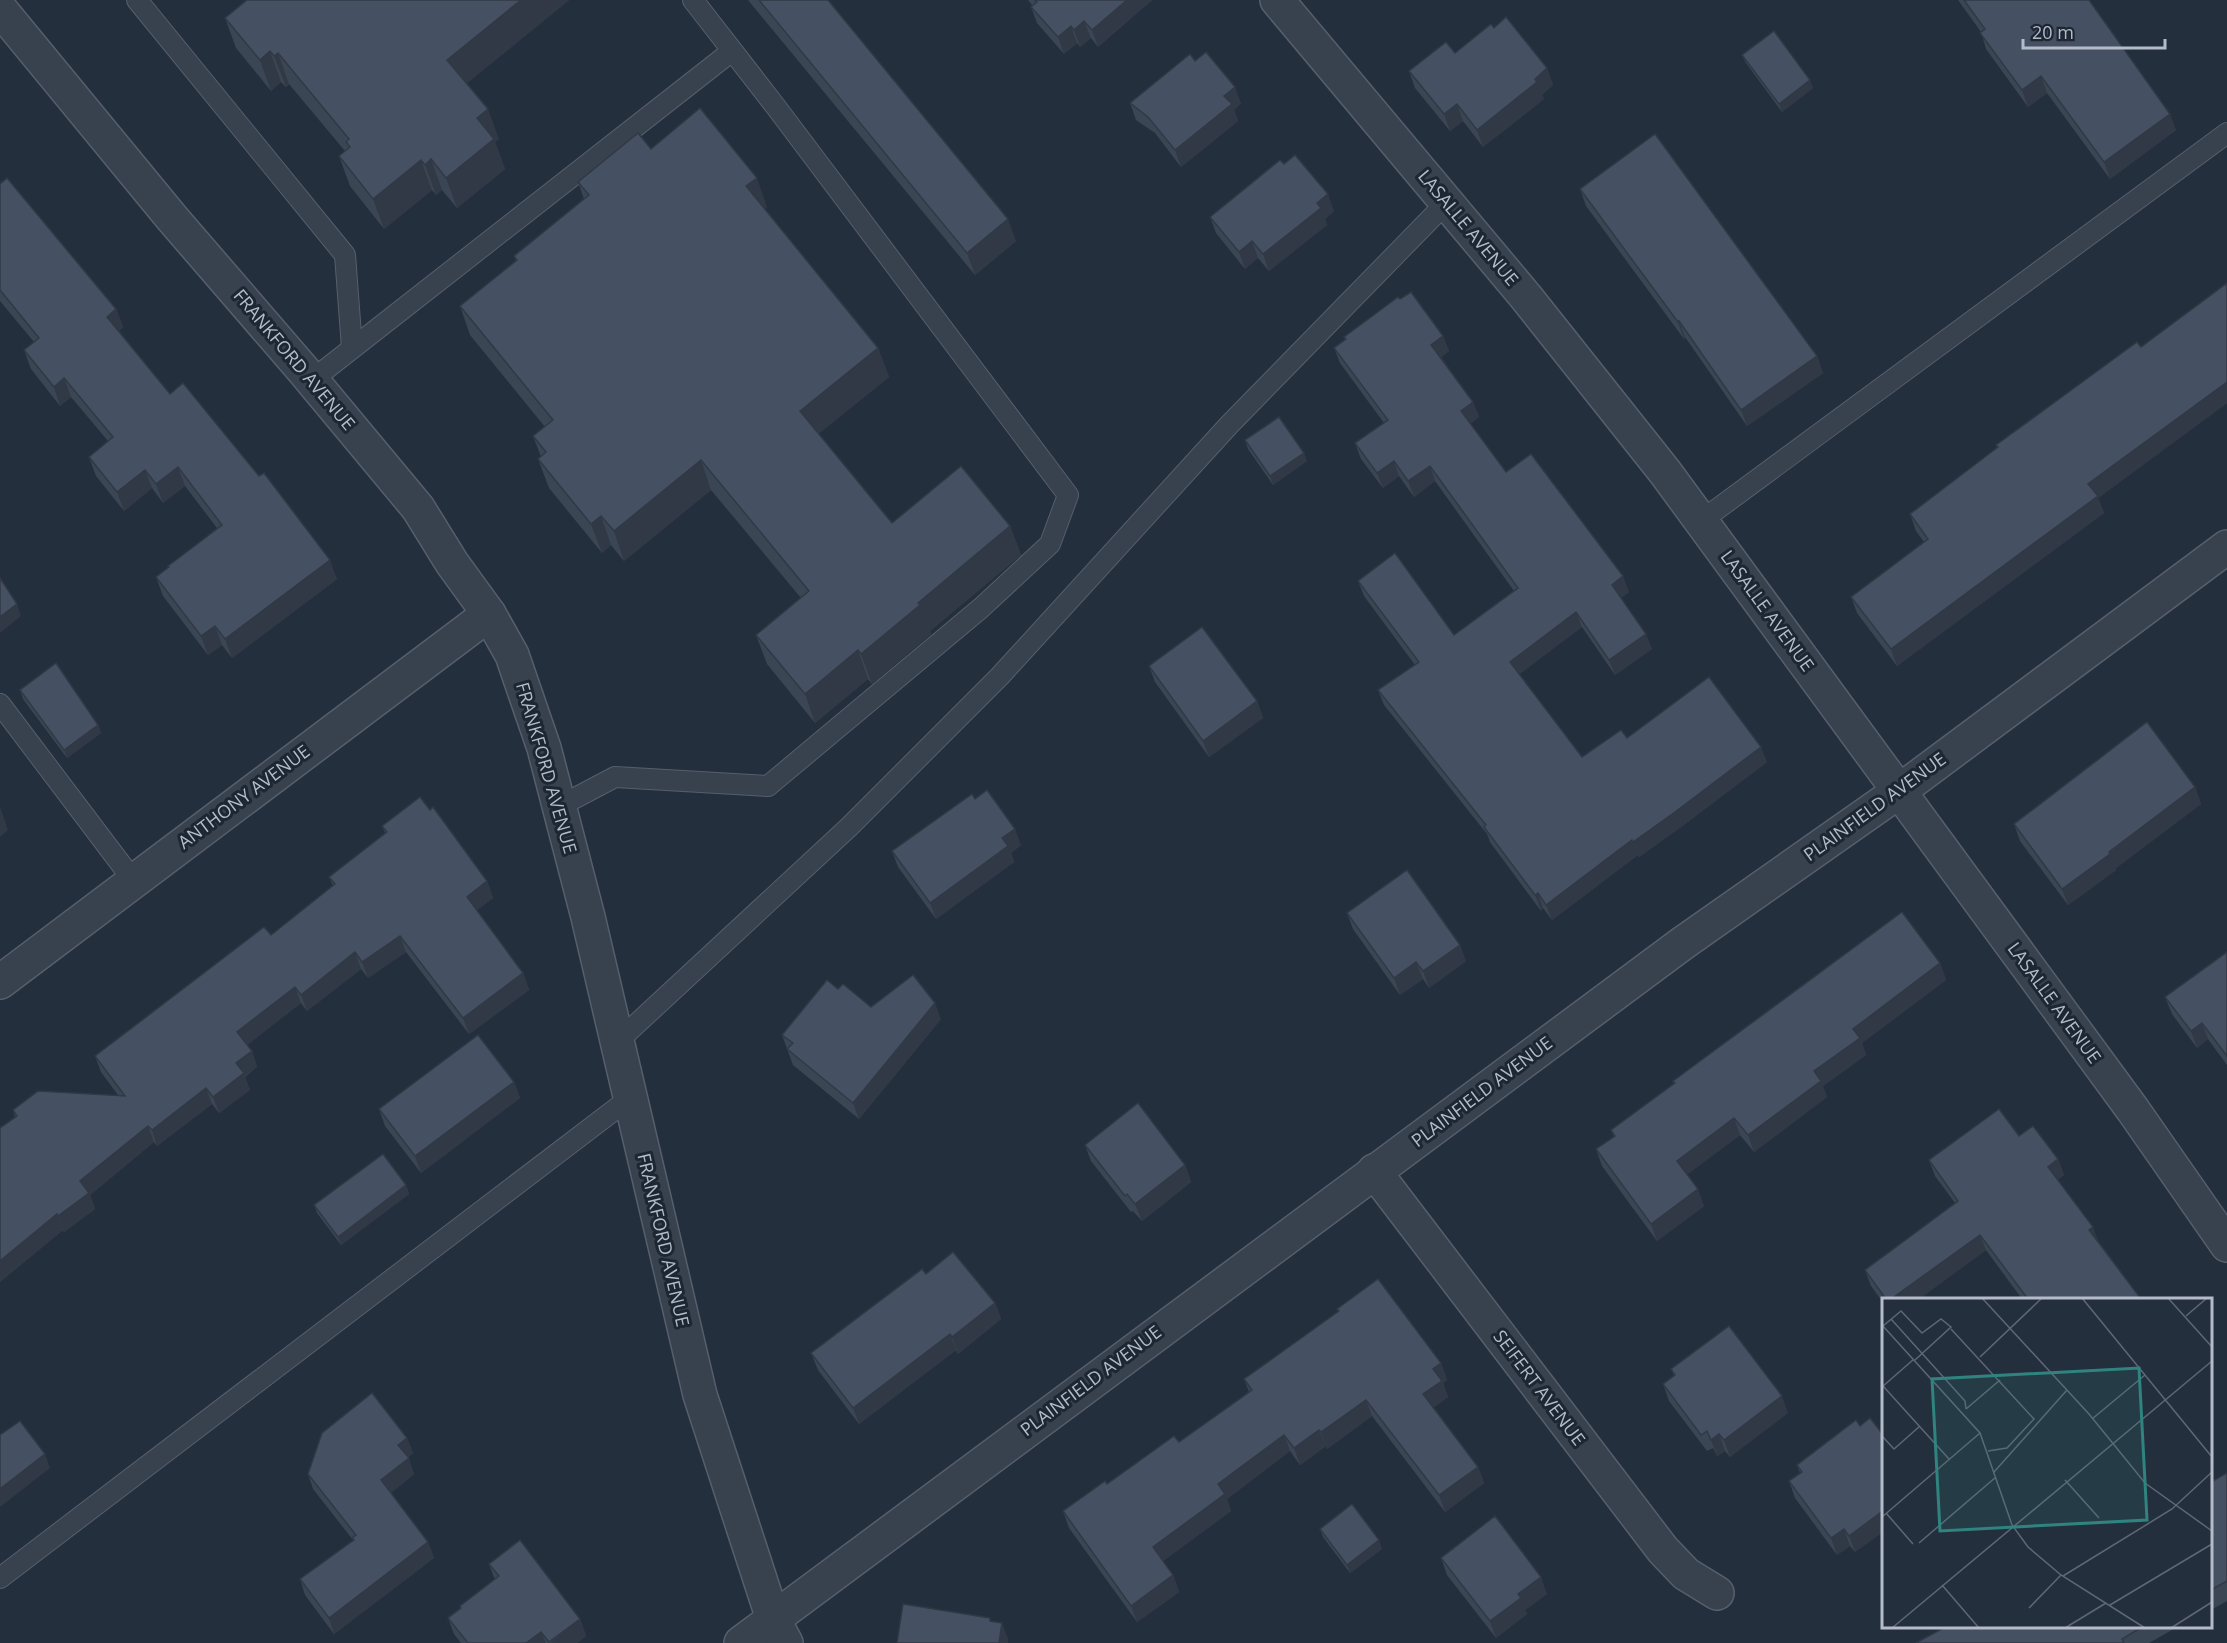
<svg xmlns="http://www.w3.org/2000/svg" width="2227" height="1643" viewBox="0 0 2227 1643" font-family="'Open Sans',sans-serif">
	<rect width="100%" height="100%" fill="#242f3e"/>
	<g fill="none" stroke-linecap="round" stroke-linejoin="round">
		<defs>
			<g id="service">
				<polyline points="137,0 345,255 352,348"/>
				<polyline points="312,380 732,51"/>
				<polyline points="1701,521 2227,133"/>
				<polyline points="0,704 133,880"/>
				<polyline points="560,806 615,777 768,786 981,608 1050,544 1068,495 776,107 693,0"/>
				<polyline points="617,1042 849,827 1000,676 1229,425 1447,202"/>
				<polyline points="0,1578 630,1098"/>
			</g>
			<g id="minor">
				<polyline points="1277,0 1526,297 1665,472 2133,1110 2227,1245"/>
				<polyline points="0,982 489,614"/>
				<polyline points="1374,1171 1663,1550 1686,1574 1717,1593"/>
				<polyline points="741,1643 1683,943 1898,792 2227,547"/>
			</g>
			<polyline id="tertiary" points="0,9 172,218 304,371 418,508 452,563 489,614 512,655 544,748 588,917 700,1395 773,1619 786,1643"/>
		</defs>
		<use href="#service" stroke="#565f6c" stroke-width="22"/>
		<use href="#minor" stroke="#565f6c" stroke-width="36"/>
		<use href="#tertiary" stroke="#565f6c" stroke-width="36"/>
		<use href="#service" stroke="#38414e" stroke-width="20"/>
		<use href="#minor" stroke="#38414e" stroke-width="33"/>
		<use href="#tertiary" stroke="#38414e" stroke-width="33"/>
	</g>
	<g fill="#3b4654">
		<polygon points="247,0 569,0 467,83 499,139 495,142 505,169 457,208 442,190 436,195 432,190 384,229 350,186 339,156 345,151 289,84 286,87 281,82 271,91 236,48 225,18"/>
		<polygon points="748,0 828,0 1016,241 975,275"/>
		<polygon points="1028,0 1152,0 1098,47 1091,38 1080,47 1077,43 1064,54 1037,23 1031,7 1032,5"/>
		<polygon points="1958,0 2089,0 2176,130 2110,179 2047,93 2028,107 1986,49 1981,32"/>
		<polygon points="1494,28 1547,68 1553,85 1542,95 1544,99 1483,147 1463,121 1450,131 1415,88 1409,71 1455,53"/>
		<polygon points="1742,55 1813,88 1782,112 1746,63"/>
		<polygon points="1195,61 1241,103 1234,110 1238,121 1181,167 1155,133 1136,120 1130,103"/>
		<polygon points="651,149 767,207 764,209 878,348 889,377 818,434 892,523 1010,526 1021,555 930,631 931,634 872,684 868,679 815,723 767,664 756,635 801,598 711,490 624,561 611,545 602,553 549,488 538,459 541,457 533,436 545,427 470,335 460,306 516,261 514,256 584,199 578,182"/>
		<polygon points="1284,164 1334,211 1325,219 1327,225 1269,271 1258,258 1245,269 1216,233 1210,217"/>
		<polygon points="0,184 116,309 123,327 119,331 170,394 337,579 232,658 222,645 208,655 163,596 156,577 217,528 185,486 163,503 152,488 124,511 96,476 89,457 108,441 71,397 60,406 31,369 24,350 34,342 0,301"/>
		<polygon points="1580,189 1817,356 1823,373 1747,426 1685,337 1684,339 1586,206"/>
		<polygon points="2227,283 2227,403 2098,498 2104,513 1897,666 1857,613 1851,597 1924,542 1916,531 1910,514 1997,448 1996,445 2141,347"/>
		<polygon points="1400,299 1443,336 1449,351 1441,357 1473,402 1479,417 1470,424 1506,472 1629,592 1621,598 1652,649 1615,675 1582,627 1519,674 1582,757 1627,738 1767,762 1681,827 1639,857 1638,855 1552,920 1543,908 1541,911 1490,842 1487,834 1384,705 1378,690 1415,665 1364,596 1358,581 1454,635 1514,591 1435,481 1414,497 1399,476 1383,488 1361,459 1355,443 1384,423 1340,363 1334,348 1345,340 1344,337"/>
		<polygon points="1245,440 1307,461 1273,485 1248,449"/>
		<polygon points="1149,666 1257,701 1263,718 1209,757 1155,682"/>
		<polygon points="20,690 98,725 101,733 67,758 23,699"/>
		<polygon points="2195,787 2201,804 2116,868 2116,870 2068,905 2020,841 2014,824"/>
		<polygon points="975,799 1021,845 1011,853 1014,862 936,919 898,867 892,851"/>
		<polygon points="382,826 487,881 493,898 477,910 523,973 529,990 469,1034 406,952 368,978 361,969 307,1011 301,1003 247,1045 252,1051 257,1067 245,1077 250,1090 219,1113 212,1104 157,1146 154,1142 90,1195 95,1209 64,1232 63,1230 0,1282 0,1128 15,1117 13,1110 118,1095 101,1072 95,1056 271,935 333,886 329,877 385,833"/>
		<polygon points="1347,913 1466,961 1429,988 1423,979 1400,995 1353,929"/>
		<polygon points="2227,952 2227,1065 2208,1039 2197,1048 2172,1014 2165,997"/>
		<polygon points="1940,963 1946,980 1862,1043 1866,1055 1823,1086 1827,1097 1754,1152 1740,1135 1687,1174 1704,1206 1657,1241 1602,1166 1596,1149 1614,1137 1611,1130 1674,1083 1673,1081"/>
		<polygon points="838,989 871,1007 941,1019 859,1119 793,1065 782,1035"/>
		<polygon points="514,1082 520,1098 421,1173 385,1126 379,1109"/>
		<polygon points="2019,1136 2058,1159 2064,1175 2057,1180 2099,1242 2141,1299 2022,1299 1986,1250 1919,1299 1884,1299 1884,1304 1871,1286 1865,1270 1955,1203 1935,1176 1929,1160"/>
		<polygon points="1085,1145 1185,1165 1191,1182 1142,1221 1133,1211 1131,1212 1091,1161"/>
		<polygon points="406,1185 409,1194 341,1245 317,1213 314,1205"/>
		<polygon points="926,1274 995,1303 1001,1319 958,1354 956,1350 859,1424 818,1370 811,1353"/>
		<polygon points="1337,1309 1441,1363 1447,1380 1443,1383 1448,1397 1433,1408 1478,1467 1484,1483 1445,1512 1372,1416 1327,1449 1326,1446 1300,1465 1290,1451 1227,1499 1231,1511 1163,1561 1173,1575 1179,1592 1137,1622 1069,1528 1063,1511 1107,1484 1179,1442 1249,1392 1244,1379 1338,1312"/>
		<polygon points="1671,1369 1788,1413 1730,1457 1725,1451 1717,1456 1713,1448 1707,1451 1669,1401 1663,1384 1674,1376"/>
		<polygon points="1860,1426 1884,1436 1884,1531 1855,1552 1850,1546 1837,1555 1795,1498 1789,1481 1800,1473 1797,1465"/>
		<polygon points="407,1438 413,1453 408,1457 414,1474 391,1493 428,1542 434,1558 334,1634 305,1595 300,1579 353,1540 313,1489 308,1474"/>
		<polygon points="2227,1473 2227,1601 2211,1610 2211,1482"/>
		<polygon points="1320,1529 1382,1549 1350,1573 1323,1537"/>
		<polygon points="1441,1558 1547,1594 1525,1610 1527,1614 1496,1638 1447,1575"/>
		<polygon points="489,1564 580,1619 586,1636 577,1643 461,1643 454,1634 448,1618 495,1580"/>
		<polygon points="1947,1626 2179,1626 2149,1643 1916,1643"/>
	</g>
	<g fill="#303945">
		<polygon points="521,0 569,0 459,90 447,60"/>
		<polygon points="1127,0 1152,0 1098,47 1092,30"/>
		<polygon points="1084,21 1091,38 1080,47 1074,30"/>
		<polygon points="1071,26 1077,43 1064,54 1058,37"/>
		<polygon points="270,51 281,82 271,91 260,60"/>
		<polygon points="278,53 289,84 286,87 274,56"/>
		<polygon points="1547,68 1553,85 1542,95 1544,99 1483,147 1477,130"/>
		<polygon points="2041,76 2047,93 2028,107 2022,90"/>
		<polygon points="1810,80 1813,88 1782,112 1779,104"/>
		<polygon points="1235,87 1241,103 1234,110 1238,121 1181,167 1175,150 1224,96"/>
		<polygon points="1457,104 1463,121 1450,131 1444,114"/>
		<polygon points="488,109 499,139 495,142 505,169 457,208 446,178 477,118"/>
		<polygon points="2170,114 2176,130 2110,179 2104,162"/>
		<polygon points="431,159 442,190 436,195 425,165"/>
		<polygon points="421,160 432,190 384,229 373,199"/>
		<polygon points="757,178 767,207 756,216 746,186"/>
		<polygon points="1328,194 1334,211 1325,219 1327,225 1269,271 1263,254 1317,203"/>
		<polygon points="1008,219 1016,241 975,275 967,253"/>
		<polygon points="1252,241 1258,258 1245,269 1239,252"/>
		<polygon points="116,309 123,327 114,335 107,317"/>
		<polygon points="1679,321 1685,337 1684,339 1678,322"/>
		<polygon points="1443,336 1449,351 1437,360 1431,345"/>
		<polygon points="878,348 889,377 810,441 800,411"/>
		<polygon points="1817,356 1823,373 1747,426 1741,410"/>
		<polygon points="64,378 71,397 60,406 54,387"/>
		<polygon points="2227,382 2227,403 2098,498 2104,513 1897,666 1891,649 2088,484"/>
		<polygon points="1473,402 1479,417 1466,427 1461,411"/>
		<polygon points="1304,453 1307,461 1273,485 1270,476"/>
		<polygon points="701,460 711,490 624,561 614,531"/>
		<polygon points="1394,461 1399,476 1383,488 1377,473"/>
		<polygon points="1430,466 1435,481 1414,497 1408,481"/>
		<polygon points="178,467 185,486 163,503 156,484"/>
		<polygon points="145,470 152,488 124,511 117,492"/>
		<polygon points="601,516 611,545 602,553 591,524"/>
		<polygon points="1010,526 1021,555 930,631 931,634 872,684 861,654 918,603"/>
		<polygon points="330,560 337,579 232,658 225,639"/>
		<polygon points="1623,576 1629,592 1618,600 1612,585"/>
		<polygon points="17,604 21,616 0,633 0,617"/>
		<polygon points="1576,612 1582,627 1516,677 1510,662"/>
		<polygon points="215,626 222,645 208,655 201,636"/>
		<polygon points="1646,634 1652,649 1615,675 1609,660"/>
		<polygon points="858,650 868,679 815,723 805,694"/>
		<polygon points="1257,701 1263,718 1209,757 1203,741"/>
		<polygon points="98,725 101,733 67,758 64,750"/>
		<polygon points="1761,747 1767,762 1681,827 1639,857 1633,842"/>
		<polygon points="2195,787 2201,804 2116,868 2116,870 2068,905 2062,889"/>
		<polygon points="0,807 8,830 0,837"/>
		<polygon points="1015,829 1021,845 1011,853 1014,862 936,919 930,903 1002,838"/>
		<polygon points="1632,840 1638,855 1552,920 1546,905"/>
		<polygon points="487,881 493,898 473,913 467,897"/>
		<polygon points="1538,893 1543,908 1541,911 1535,895"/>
		<polygon points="400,936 406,952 368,978 362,962"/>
		<polygon points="1460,945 1466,961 1429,988 1423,971"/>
		<polygon points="355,952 361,969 307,1011 301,995"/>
		<polygon points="1416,962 1423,979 1400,995 1394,978"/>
		<polygon points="1940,963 1946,980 1862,1043 1866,1055 1823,1086 1827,1097 1754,1152 1748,1135 1814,1071 1853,1029"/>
		<polygon points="523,973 529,990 469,1034 463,1018"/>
		<polygon points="295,987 301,1003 243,1048 237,1032"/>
		<polygon points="935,1003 941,1019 859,1119 853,1103"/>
		<polygon points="2202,1023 2208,1039 2197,1048 2191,1031"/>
		<polygon points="252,1051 257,1067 245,1076 250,1090 219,1113 213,1097 236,1063"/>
		<polygon points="514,1082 520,1098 421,1173 415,1156"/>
		<polygon points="206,1088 212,1104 157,1146 152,1130"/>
		<polygon points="1734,1118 1740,1135 1683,1178 1677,1161"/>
		<polygon points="148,1126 154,1142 90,1195 95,1209 64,1232 58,1216 80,1181"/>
		<polygon points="2058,1159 2064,1175 2053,1183 2048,1167"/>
		<polygon points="1185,1165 1191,1182 1142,1221 1135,1204"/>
		<polygon points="406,1185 409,1194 341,1245 338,1237"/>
		<polygon points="1698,1189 1704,1206 1657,1241 1651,1224"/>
		<polygon points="57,1214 63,1230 0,1282 0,1261"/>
		<polygon points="2093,1227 2099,1243 2089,1230"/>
		<polygon points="1980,1235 1986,1250 1919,1299 1891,1299"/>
		<polygon points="995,1303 1001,1319 958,1354 952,1337"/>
		<polygon points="950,1334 956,1350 859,1424 853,1408"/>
		<polygon points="1441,1363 1447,1380 1443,1383 1448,1397 1429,1411 1423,1394 1433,1369"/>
		<polygon points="1782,1396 1788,1413 1730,1457 1724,1440"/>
		<polygon points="1366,1400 1372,1416 1327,1449 1321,1432"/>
		<polygon points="1319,1430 1326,1446 1300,1465 1294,1448"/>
		<polygon points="1719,1434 1725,1451 1717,1456 1711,1440"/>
		<polygon points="1284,1435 1290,1451 1227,1499 1231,1511 1159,1564 1153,1547 1218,1484"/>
		<polygon points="407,1438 413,1453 404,1461 398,1445"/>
		<polygon points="45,1454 50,1468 0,1507 0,1489"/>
		<polygon points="409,1458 414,1474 387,1496 381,1480"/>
		<polygon points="1478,1467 1484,1483 1445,1512 1439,1495"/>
		<polygon points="1884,1510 1884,1531 1855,1552 1849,1536"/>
		<polygon points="1844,1529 1850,1546 1837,1555 1831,1538"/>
		<polygon points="1379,1540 1382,1549 1350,1573 1347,1565"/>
		<polygon points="428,1542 434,1558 334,1634 329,1618"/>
		<polygon points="1173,1575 1179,1592 1137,1622 1131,1606"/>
		<polygon points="1541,1577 1547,1594 1525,1610 1527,1614 1496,1638 1490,1621 1518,1594"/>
		<polygon points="580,1619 586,1636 577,1643 550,1643"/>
		<polygon points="1002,1623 1008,1639 1008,1643 999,1643"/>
		<polygon points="541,1632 546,1643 526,1643"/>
	</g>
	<g fill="#455162" stroke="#303945" stroke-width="1.5">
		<polygon points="247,0 521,0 447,60 488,109 477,118 494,139 446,178 431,159 425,165 421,160 373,199 339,156 350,147 346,142 349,139 278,53 274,56 270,51 260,60 225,18"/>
		<polygon points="759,0 828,0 1008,219 967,253"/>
		<polygon points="1035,0 1127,0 1092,30 1084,21 1074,30 1071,26 1058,37 1031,7 1037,2"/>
		<polygon points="1964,0 2089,0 2170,114 2104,162 2041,76 2022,90 1980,33 1985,29"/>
		<polygon points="1506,17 1547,68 1535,79 1537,82 1477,130 1457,104 1444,114 1409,71 1446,42 1455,53 1491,24 1494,28"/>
		<polygon points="1774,31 1810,80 1779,104 1742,55"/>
		<polygon points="1206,52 1235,87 1224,96 1232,104 1175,150 1148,117 1130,103 1190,54 1195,61"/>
		<polygon points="700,108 757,178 746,186 878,348 800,411 892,523 961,466 1010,526 918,603 920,605 861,654 858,650 805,694 756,635 809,591 701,460 614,531 601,516 591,524 538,459 546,452 533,436 553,420 460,306 517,260 514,256 589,195 578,182 638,133 651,149"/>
		<polygon points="1655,134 1817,356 1741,410 1679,321 1678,322 1580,189"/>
		<polygon points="1295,155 1328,194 1317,203 1321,208 1263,254 1252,241 1239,252 1210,217 1280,160 1284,164"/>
		<polygon points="7,178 116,309 107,317 170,394 183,383 259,476 264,473 330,560 225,639 215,626 201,636 156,577 169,567 168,566 222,525 178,467 156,484 145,470 117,492 89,457 113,437 64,378 54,387 24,350 39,338 0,290 0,184"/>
		<polygon points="2227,283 2227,382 2088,484 2098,496 1891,649 1851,597 1928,539 1910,514 1998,447 1996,445 2085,380 2137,342 2141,347"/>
		<polygon points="1411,292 1443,336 1431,345 1473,402 1461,411 1506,472 1531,454 1623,576 1612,585 1646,634 1609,660 1576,612 1510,662 1582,757 1621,730 1627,738 1709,677 1761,747 1675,812 1633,842 1632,840 1546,905 1538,893 1535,895 1484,827 1486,825 1378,690 1419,662 1358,581 1395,553 1454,635 1518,588 1430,466 1408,481 1394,461 1377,473 1355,443 1388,420 1334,348 1346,339 1344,337 1398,297 1400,299"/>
		<polygon points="1279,417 1304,453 1270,476 1245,440"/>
		<polygon points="0,578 17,604 0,617"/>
		<polygon points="1202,627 1257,701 1203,741 1149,666"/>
		<polygon points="56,663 98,725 64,750 20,690"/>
		<polygon points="2147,722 2195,787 2109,852 2110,854 2062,889 2014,824"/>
		<polygon points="987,790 1015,829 1002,838 1008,846 930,903 892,851 972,794 975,799"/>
		<polygon points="420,797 430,810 433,807 487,881 467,897 523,973 463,1018 400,936 362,962 355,952 301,995 295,987 237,1032 252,1051 236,1063 244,1073 213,1097 206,1088 152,1130 148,1126 80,1181 89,1193 58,1216 57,1214 0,1261 0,1128 17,1116 13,1110 38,1091 125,1096 95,1056 264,927 271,935 335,884 329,877 387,832 382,826"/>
		<polygon points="1407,870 1460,945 1423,971 1416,962 1394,978 1347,913"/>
		<polygon points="1902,912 1940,963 1853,1029 1860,1038 1814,1071 1821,1081 1748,1135 1734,1118 1677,1161 1698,1189 1651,1224 1596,1149 1615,1136 1611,1130 1675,1083 1673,1081"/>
		<polygon points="2227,952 2227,1056 2202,1023 2191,1031 2165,997"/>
		<polygon points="913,975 935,1003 853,1103 787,1049 793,1043 782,1035 827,980 838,989 843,984 871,1007"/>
		<polygon points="478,1035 514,1082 415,1156 379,1109"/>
		<polygon points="1138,1103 1185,1165 1135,1204 1127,1194 1125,1196 1085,1145"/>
		<polygon points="1999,1109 2019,1136 2033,1126 2058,1159 2048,1167 2093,1227 2089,1230 2141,1299 2028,1299 1980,1235 1891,1299 1886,1299 1865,1270 1958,1201 1929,1160"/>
		<polygon points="383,1154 406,1185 338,1237 314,1205"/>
		<polygon points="953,1252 995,1303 952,1337 950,1334 853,1408 811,1353 922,1269 926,1274"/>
		<polygon points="1378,1279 1441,1363 1433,1369 1442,1381 1423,1394 1478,1467 1439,1495 1366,1400 1321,1432 1319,1430 1294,1448 1284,1435 1218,1484 1225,1494 1153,1547 1173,1575 1131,1606 1063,1511 1105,1481 1107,1484 1174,1436 1179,1442 1252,1390 1244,1379 1339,1311 1337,1309"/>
		<polygon points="1729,1326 1782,1396 1724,1440 1719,1434 1711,1440 1707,1431 1701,1435 1663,1384 1675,1375 1671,1369"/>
		<polygon points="372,1393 407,1438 398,1445 409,1458 381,1480 428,1542 329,1618 300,1579 354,1540 352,1538 356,1535 308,1474 322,1433"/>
		<polygon points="1870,1418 1884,1436 1884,1510 1849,1536 1844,1529 1831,1538 1789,1481 1802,1472 1797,1465 1856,1420 1860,1426"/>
		<polygon points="20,1421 45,1454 0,1489 0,1435"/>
		<polygon points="2227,1473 2227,1581 2211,1590 2211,1482"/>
		<polygon points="1352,1504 1379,1540 1347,1565 1320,1529"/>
		<polygon points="1495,1516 1541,1577 1518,1594 1521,1598 1490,1621 1441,1558"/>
		<polygon points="520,1540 580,1619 549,1642 541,1632 526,1643 468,1643 448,1618 461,1608 460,1606 499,1576 489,1564"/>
		<polygon points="903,1604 990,1618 990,1621 1002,1623 999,1643 897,1643"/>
		<polygon points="1947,1626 2144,1626 2122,1639 2124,1643 1916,1643"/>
	</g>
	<g text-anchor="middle" stroke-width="6" stroke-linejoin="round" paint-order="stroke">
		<g font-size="18" fill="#b4bcc9" stroke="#1d2633">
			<text transform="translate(1468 228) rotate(50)" y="6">LASALLE AVENUE</text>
			<text transform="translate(294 360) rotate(50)" y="6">FRANKFORD AVENUE</text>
			<text transform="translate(1767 611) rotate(54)" y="6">LASALLE AVENUE</text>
			<text transform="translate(546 768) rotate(74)" y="6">FRANKFORD AVENUE</text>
			<text transform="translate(244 797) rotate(-37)" y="6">ANTHONY AVENUE</text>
			<text transform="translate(1875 807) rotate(-36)" y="6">PLAINFIELD AVENUE</text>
			<text transform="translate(2054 1003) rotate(54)" y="6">LASALLE AVENUE</text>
			<text transform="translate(1482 1092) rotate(-37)" y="6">PLAINFIELD AVENUE</text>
			<text transform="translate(663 1240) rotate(77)" y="6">FRANKFORD AVENUE</text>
			<text transform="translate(1091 1381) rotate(-37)" y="6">PLAINFIELD AVENUE</text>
			<text transform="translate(1539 1388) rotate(53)" y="6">SEIFERT AVENUE</text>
		</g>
	</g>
	<g transform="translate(1882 1298)">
		<rect width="330" height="330" fill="#242f3e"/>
		<path fill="none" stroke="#5e6776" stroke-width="1.5" d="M100,0L207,116L263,185L330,233M200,0L330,159M286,0L330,49M304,18L325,0M9,21L83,103L84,111M0,27L98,135L130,227L146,249L179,277L263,330M1,28L19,13L40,35L59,21L69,29L33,62M69,31L152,121L125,150L106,153M98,59L160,0M1,88L67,161M0,89L32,61M84,111L118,82M210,121L263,77M0,138L12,151L38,128M112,174L185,92M183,182L217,220M4,215L31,246M0,219L98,135M37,245L114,179M181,278L290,211L330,174M60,287L97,330M228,307L330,246M147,310L179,277M10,330L330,63M183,330L224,305M289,330L330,304"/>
		<path fill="#308480" fill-opacity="0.15" stroke="#308480" stroke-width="3" d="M257,70L265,222L58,233L50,81Z"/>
		<rect width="330" height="330" fill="none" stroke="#b4bcc9" stroke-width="3"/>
	</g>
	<path d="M2023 39v9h142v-9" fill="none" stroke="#b4bcc9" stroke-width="3"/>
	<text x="2032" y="39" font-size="18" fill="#b4bcc9" stroke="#1d2633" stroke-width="4.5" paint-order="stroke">20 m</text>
</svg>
